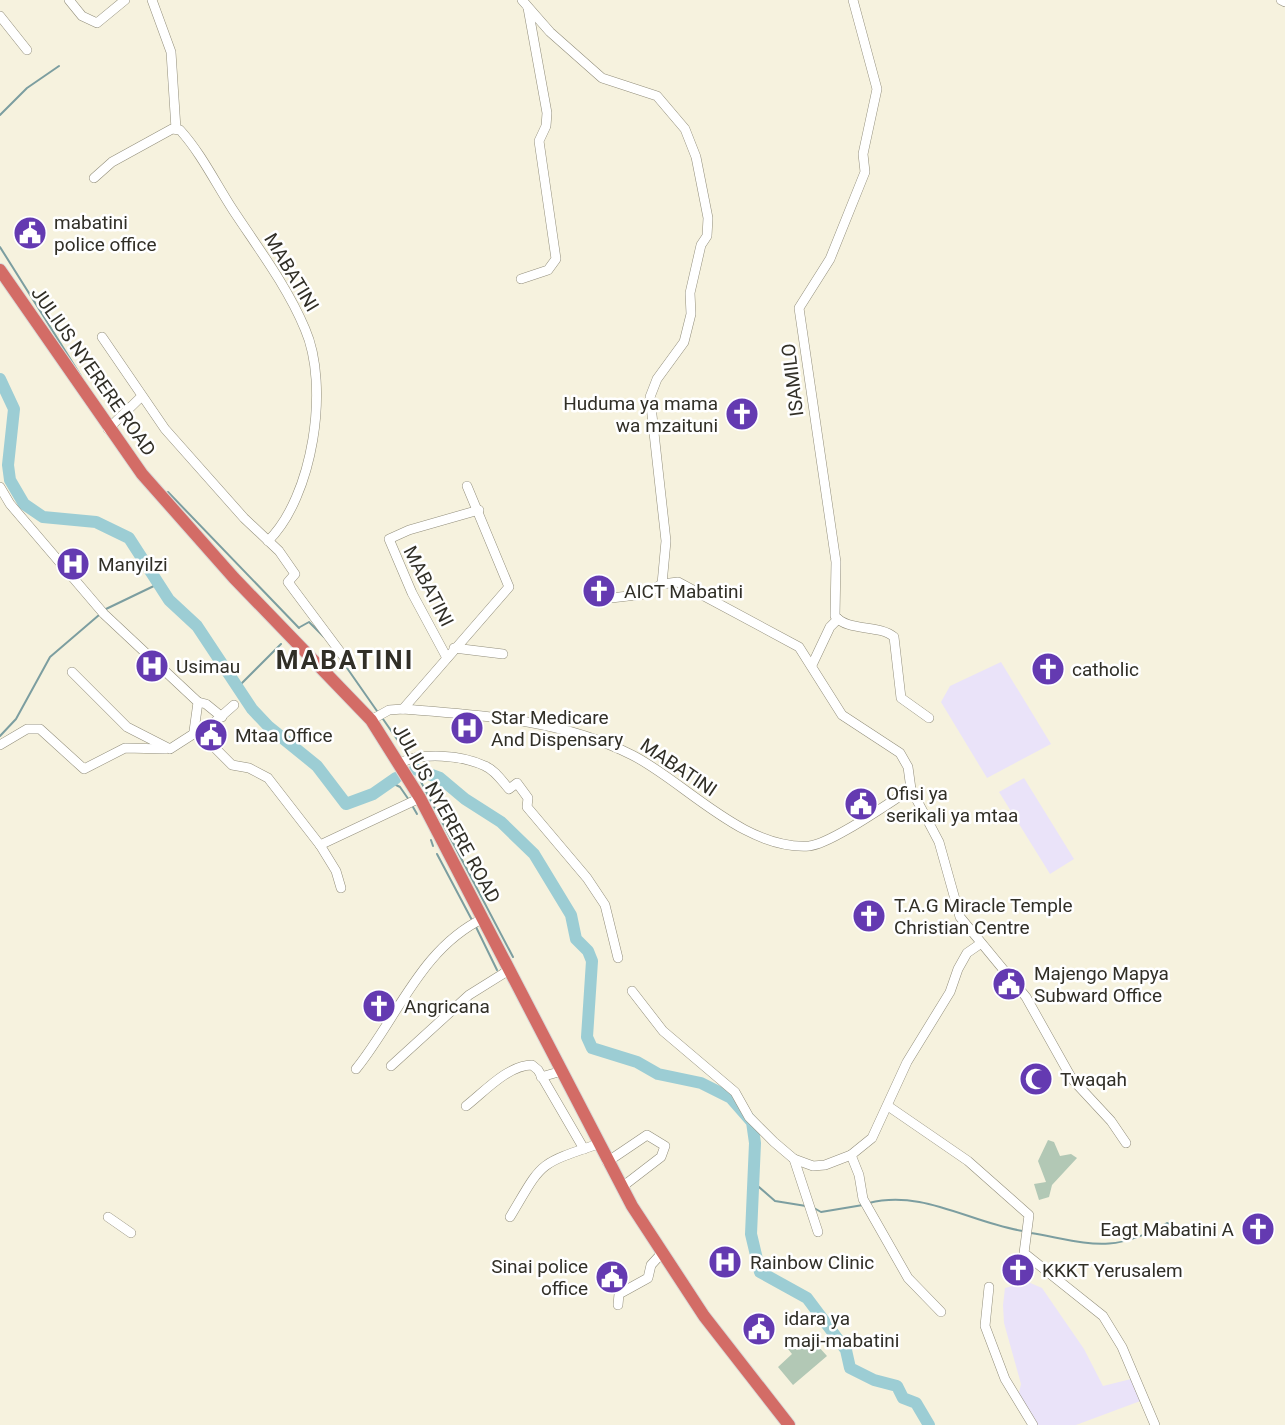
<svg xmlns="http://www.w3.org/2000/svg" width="1285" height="1425" viewBox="0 0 1285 1425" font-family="Roboto,sans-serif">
	<rect width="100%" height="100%" fill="#f6f2de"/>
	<g fill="#eae3f9">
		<polygon points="1001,662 1051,744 987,778 941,702 950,686"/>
		<polygon points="1024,778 1074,859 1050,874 999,792"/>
		<polygon points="1028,1282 1042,1288 1084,1349 1103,1386 1131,1379 1143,1400 1076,1425 1034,1425 1018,1397 1021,1384 1004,1323 1003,1305 1005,1288"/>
	</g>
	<g fill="#b2c8b5">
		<polygon points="1048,1140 1054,1142 1060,1156 1071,1154 1077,1158 1052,1185 1049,1197 1039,1200 1034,1184 1046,1182 1038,1161"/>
		<polygon points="806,1343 813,1351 818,1346 827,1356 793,1385 778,1367 792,1354 788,1349 792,1345 797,1350"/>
	</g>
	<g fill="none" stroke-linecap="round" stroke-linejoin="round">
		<g stroke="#7c9ea0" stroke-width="2">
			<polyline points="0,115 27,88 59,66"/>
			<polyline points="0,247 81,376"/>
			<polyline points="168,492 299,628"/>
			<polyline points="106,609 158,584"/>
			<polyline points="300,627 309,622 324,637"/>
			<polyline points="340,658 377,711"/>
			<polyline points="238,687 281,644"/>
			<polyline points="383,719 408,755"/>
			<polyline points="0,736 16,719 50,657 99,615"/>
			<polyline points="414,763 417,768"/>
			<polyline points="420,770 420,780 513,957"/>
			<polyline points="390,782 400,787 409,800"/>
			<polyline points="413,807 417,814"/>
			<polyline points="431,840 433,846"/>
			<polyline points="437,854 473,922"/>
			<polyline points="476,927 497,970"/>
			<polyline points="752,1181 775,1201 806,1206"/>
			<path d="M869,1203C922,1189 971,1223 1023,1231"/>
			<polyline points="814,1208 821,1212 863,1205"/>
			<path d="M1031,1233C1089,1243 1112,1255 1167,1223L1194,1235"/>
		</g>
		<g stroke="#9ccdd4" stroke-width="12">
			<polyline points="0,379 14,409 8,465 10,480 24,504 43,517 96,522 129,538 169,600 197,626 252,709 269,727 317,766 346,804 373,794 396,778"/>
			<polyline points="415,769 440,778 465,799 501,822 534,854 571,915 576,939 588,951 592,961 587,1037 592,1048 637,1062 658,1074 701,1083 731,1098 752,1122 755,1143 751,1234 760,1272 807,1298 846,1350 850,1368 874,1380 897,1386 903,1398 916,1403 929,1425"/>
		</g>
		<defs>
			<g id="minor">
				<polyline points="69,0 82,16 97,23 125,0"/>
				<polyline points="152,0 171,52 176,129"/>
				<polyline points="522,0 550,32 602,78 657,96 685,129 696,157 708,218 707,236 701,245 690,293 691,314 684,342 657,379 650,397 666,541 662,584 645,594 611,598"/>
				<path d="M853,0L877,89L863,154L865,172L830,259L799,308L836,562L835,616C848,632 879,624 894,637L901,698L929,718"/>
				<polyline points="1281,0 1285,2"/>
				<polyline points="0,16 27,50"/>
				<path d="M94,178L112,162L172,129L180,130C201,153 216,184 233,210C258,248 287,286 305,329C330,386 313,497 268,541"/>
				<polyline points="521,279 548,270 556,259 539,141 546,126 547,113 528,8"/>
				<polyline points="102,337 165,429 244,518 279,551 295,574 288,582 344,657"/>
				<polyline points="108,429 141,397"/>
				<polyline points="0,487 10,504 104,614 198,702 194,731"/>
				<polyline points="662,584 678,582 799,647 842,715 900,753 908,767 911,789 939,842 960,917 1026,997 1072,1079 1111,1121 1126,1143"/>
				<polyline points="454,648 503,654"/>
				<polyline points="447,658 412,593 389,539 409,530 479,510"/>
				<polyline points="812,665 830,627 838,619"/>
				<polyline points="72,672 127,727 170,749 198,731 232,765 249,768 268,778 320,845 336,871 341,888"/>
				<polyline points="198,702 206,704 222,717"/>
				<polyline points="403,709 509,587 467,486"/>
				<path d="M371,720L389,710L403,709C480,715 561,719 632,755C684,781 743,850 809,846C831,844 890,802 911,789"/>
				<polyline points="201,734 234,705"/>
				<polyline points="0,745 27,729 40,729 84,769 125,748 165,749"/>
				<path d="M400,763C422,752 462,755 485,766C495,770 502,781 509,789L517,783L528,798L527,807L587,878L605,905L618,958"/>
				<polyline points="320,845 420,798"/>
				<polyline points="632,991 663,1031 735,1092 749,1117 774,1142 794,1159 813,1166 825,1165 851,1155 872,1138 907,1062 950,992 958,969 967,953 980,944"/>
				<polyline points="391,1066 469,995 509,970"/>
				<path d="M356,1069C398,1017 421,948 484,918"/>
				<polyline points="541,1077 562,1071"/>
				<path d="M466,1106C484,1092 508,1065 532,1065L538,1070L584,1149"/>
				<polyline points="888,1106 968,1161 1029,1215 1024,1253 1103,1316 1122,1347 1155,1425"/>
				<polyline points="851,1155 859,1175 863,1199 908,1278 941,1312"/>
				<polyline points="794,1159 818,1232"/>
				<polyline points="607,1162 647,1135 665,1146 661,1157 622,1187"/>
				<polyline points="108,1217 131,1233"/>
				<path d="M510,1217C543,1162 536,1165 598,1144"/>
				<polyline points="989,1287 985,1326 1005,1379 1033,1425"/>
				<polyline points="618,1305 619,1294 648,1278 651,1265 662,1253"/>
			</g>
			<polyline id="highway" points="0,270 142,474 234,578 371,720 420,798 632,1206 704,1316 789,1425"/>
		</defs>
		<use href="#minor" stroke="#928e7b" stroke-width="10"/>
		<use href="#highway" stroke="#dadad8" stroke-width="14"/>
		<use href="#minor" stroke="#fff" stroke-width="9"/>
		<use href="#highway" stroke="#d36c66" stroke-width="12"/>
	</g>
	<defs>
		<symbol id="civic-disc" viewBox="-11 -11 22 22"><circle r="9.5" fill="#643ab1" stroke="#fff"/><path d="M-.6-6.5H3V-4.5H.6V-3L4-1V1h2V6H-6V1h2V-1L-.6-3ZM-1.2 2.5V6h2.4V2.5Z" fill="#fff"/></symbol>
		<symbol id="church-disc" viewBox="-11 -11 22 22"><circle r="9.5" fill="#643ab1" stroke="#fff"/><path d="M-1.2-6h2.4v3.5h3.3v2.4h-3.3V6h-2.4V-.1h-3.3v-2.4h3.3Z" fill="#fff"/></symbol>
		<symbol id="hospital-disc" viewBox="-11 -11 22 22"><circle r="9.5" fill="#643ab1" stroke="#fff"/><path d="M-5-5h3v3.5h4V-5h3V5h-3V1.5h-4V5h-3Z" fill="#fff"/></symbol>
		<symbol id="mosque-disc" viewBox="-11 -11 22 22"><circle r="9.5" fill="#643ab1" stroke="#fff"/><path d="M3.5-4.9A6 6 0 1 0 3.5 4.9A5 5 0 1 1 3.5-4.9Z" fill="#fff"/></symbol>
	</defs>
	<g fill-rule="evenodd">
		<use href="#civic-disc" x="11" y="214" width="38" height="38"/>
		<use href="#church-disc" x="723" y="395" width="38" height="38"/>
		<use href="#hospital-disc" x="54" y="545" width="38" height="38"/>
		<use href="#church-disc" x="580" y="572" width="38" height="38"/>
		<use href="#hospital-disc" x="133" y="647" width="38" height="38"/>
		<use href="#church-disc" x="1029" y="650" width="38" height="38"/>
		<use href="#hospital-disc" x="448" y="709" width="38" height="38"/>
		<use href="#civic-disc" x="192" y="716" width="38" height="38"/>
		<use href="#civic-disc" x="842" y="785" width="38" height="38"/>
		<use href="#church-disc" x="850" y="897" width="38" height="38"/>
		<use href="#civic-disc" x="990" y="965" width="38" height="38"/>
		<use href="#church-disc" x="360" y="987" width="38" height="38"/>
		<use href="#mosque-disc" x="1017" y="1060" width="38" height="38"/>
		<use href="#church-disc" x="1239" y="1210" width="38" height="38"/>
		<use href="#hospital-disc" x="706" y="1243" width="38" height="38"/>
		<use href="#church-disc" x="999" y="1251" width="38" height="38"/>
		<use href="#civic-disc" x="593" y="1258" width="38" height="38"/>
		<use href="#civic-disc" x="740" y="1310" width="38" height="38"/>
	</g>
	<g text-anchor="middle" stroke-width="5" stroke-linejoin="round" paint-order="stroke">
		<g font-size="19" fill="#312f27" stroke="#fff" text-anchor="start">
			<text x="54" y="229">mabatini<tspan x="54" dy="22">police office</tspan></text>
			<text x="718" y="410" text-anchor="end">Huduma ya mama<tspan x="718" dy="22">wa mzaituni</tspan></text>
			<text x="98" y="571">Manyilzi</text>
			<text x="624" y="598">AICT Mabatini</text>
			<text x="176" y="673">Usimau</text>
			<text x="1072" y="676">catholic</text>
			<text x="491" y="724">Star Medicare<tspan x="491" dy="22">And Dispensary</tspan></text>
			<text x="235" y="742">Mtaa Office</text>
			<text x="886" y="800">Ofisi ya<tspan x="886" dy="22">serikali ya mtaa</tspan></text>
			<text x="894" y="912">T.A.G Miracle Temple<tspan x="894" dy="22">Christian Centre</tspan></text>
			<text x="1034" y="980">Majengo Mapya<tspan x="1034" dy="22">Subward Office</tspan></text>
			<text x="404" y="1013">Angricana</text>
			<text x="1060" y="1086">Twaqah</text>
			<text x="1234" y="1236" text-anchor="end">Eagt Mabatini A</text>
			<text x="750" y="1269">Rainbow Clinic</text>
			<text x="588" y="1273" text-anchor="end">Sinai police<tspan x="588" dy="22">office</tspan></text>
			<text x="1042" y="1277">KKKT Yerusalem</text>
			<text x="784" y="1325">idara ya<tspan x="784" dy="22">maji-mabatini</tspan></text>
		</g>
		<g font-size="19" fill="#312f27" stroke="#fff">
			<text transform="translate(292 272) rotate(59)" y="7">MABATINI</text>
			<text transform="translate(94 371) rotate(55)" y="7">JULIUS NYERERE ROAD</text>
			<text transform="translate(792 380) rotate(-97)" y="7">ISAMILO</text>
			<text transform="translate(429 586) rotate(63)" y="7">MABATINI</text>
			<text transform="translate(679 767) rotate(34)" y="7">MABATINI</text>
			<text transform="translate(447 813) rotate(61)" y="7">JULIUS NYERERE ROAD</text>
		</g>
		<g font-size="26" font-weight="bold" letter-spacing="2" fill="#312f27" stroke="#fff">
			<text x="345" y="669">MABATINI</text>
		</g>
	</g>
</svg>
